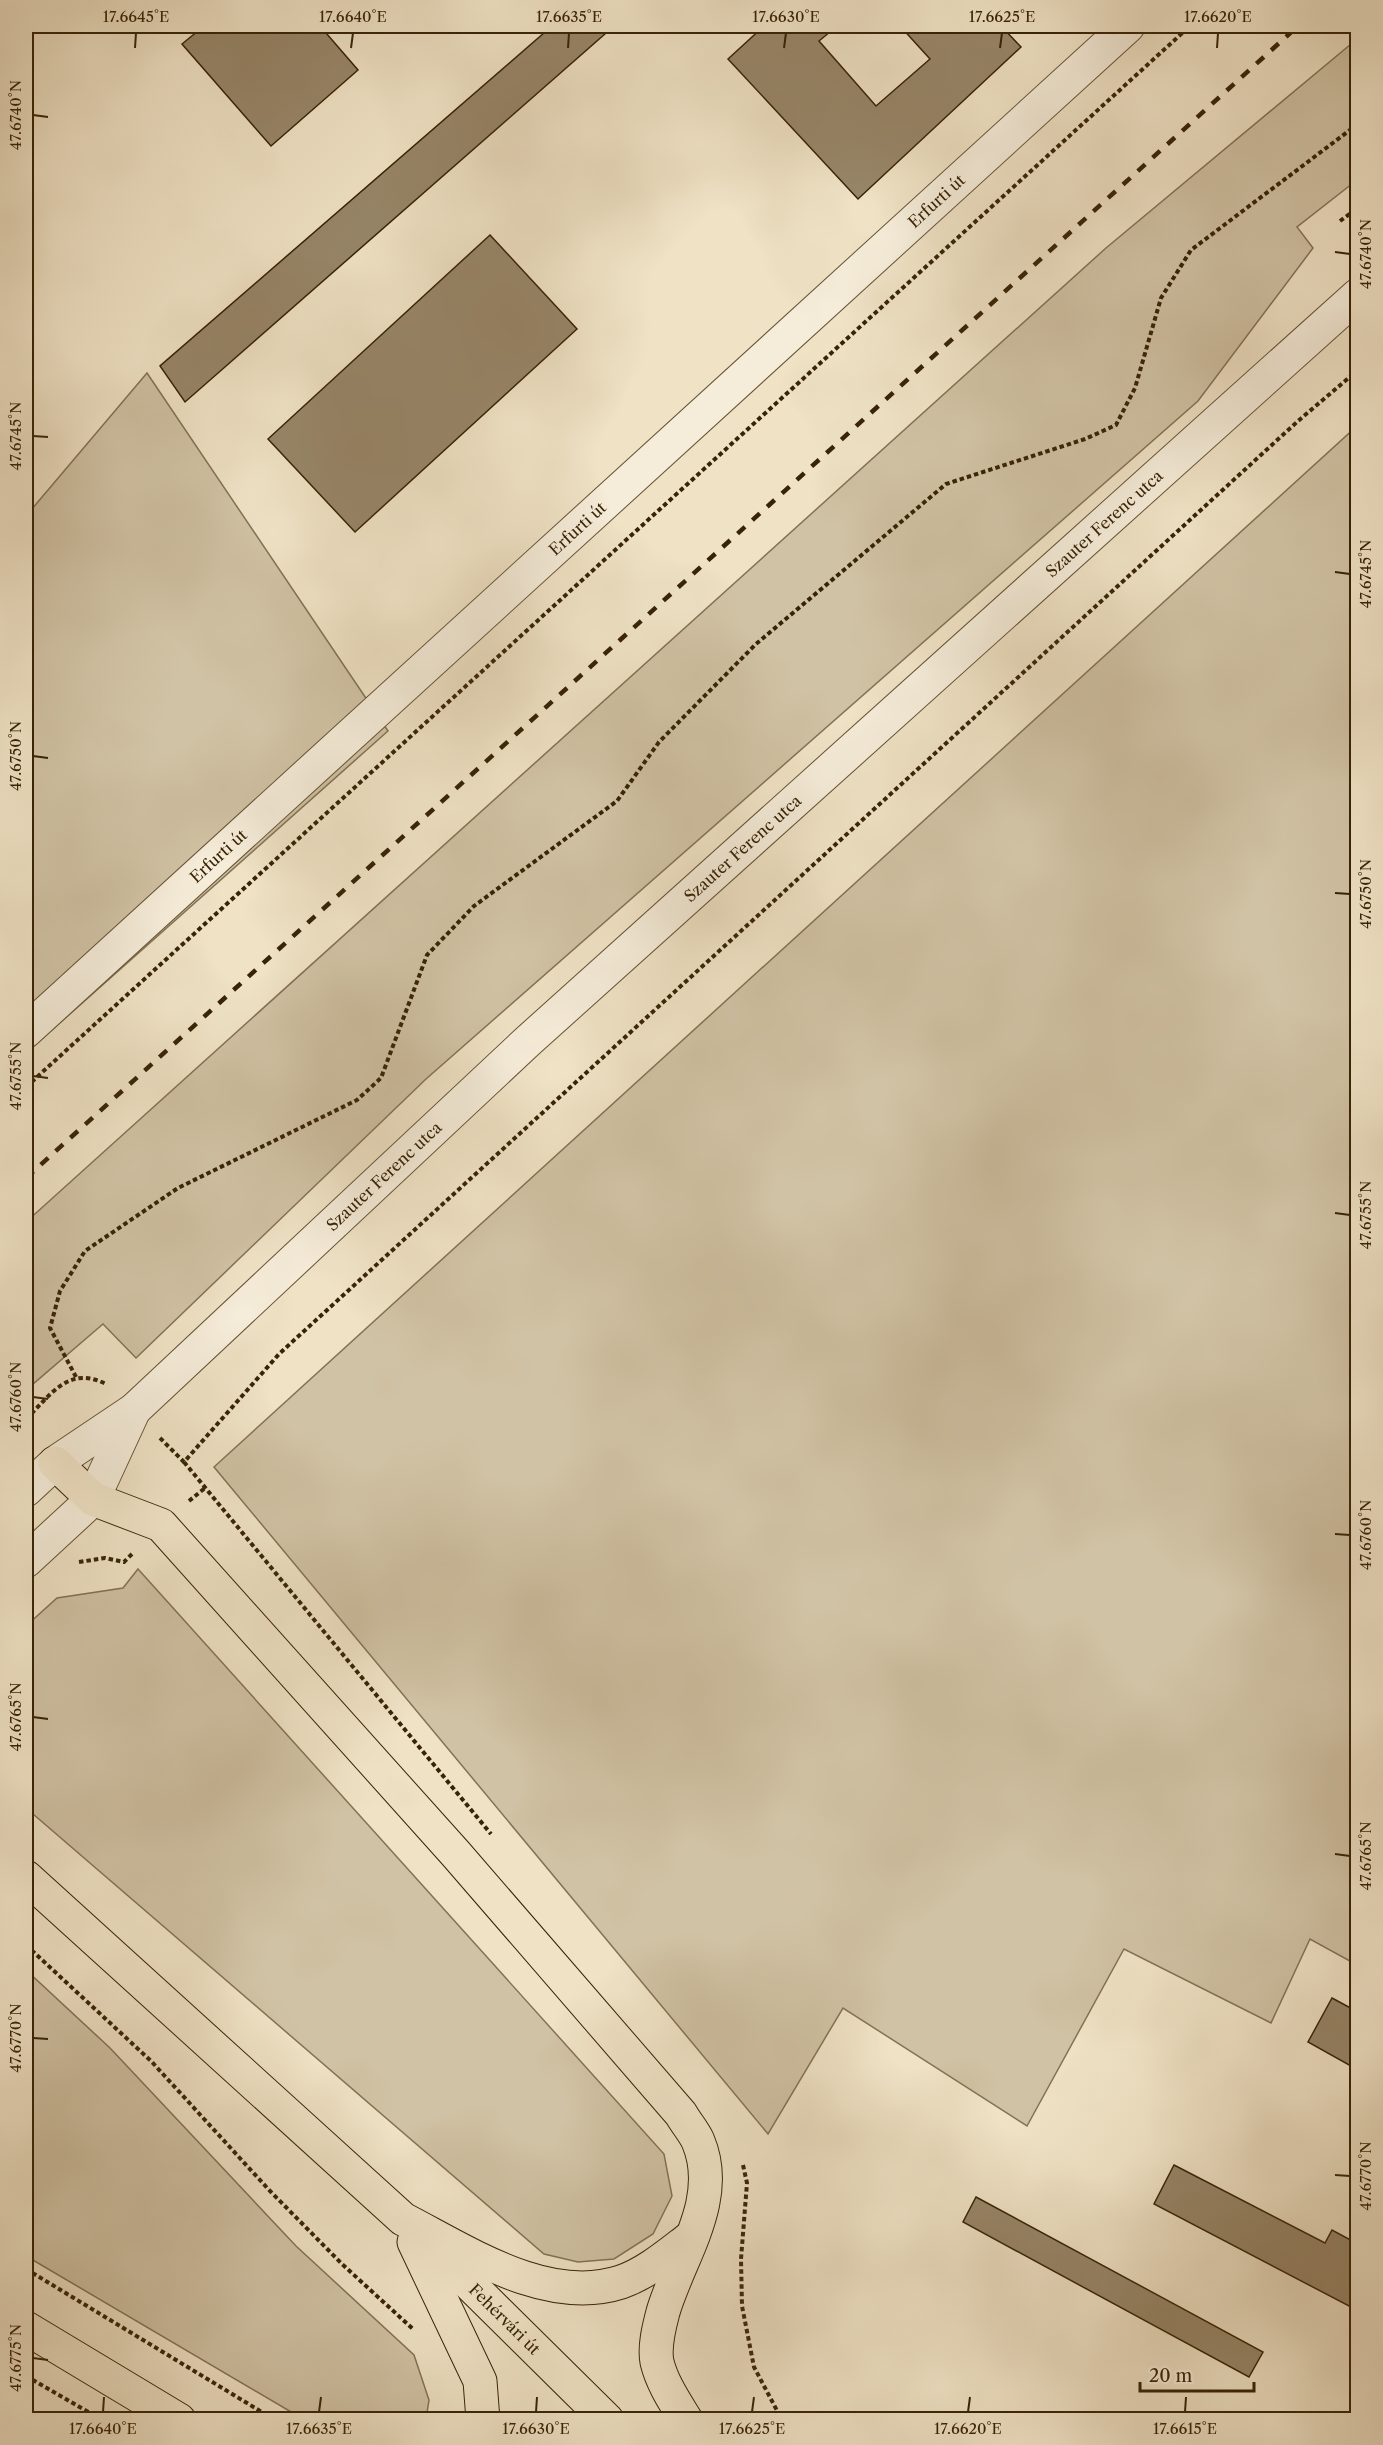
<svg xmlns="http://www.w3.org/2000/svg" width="1383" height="2445" viewBox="0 0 1383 2445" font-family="'Libre Caslon Text',serif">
	<rect width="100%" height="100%" fill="#efe2c5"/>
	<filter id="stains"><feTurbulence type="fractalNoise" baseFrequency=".00333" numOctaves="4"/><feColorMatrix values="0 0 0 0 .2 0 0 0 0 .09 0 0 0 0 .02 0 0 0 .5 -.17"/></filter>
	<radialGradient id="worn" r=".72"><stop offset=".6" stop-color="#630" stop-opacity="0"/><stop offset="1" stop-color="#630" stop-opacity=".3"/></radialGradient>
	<g fill="#d0c2a4" stroke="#847254" stroke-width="1.5">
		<polygon points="1357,39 1357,180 1297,227 1313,248 1198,401 426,1079 136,1358 103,1324 26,1390 26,1222 1106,248"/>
		<polygon points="147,373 388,731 26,1053 26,516"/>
		<polygon points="1357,426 1357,1965 1310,1939 1271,2023 1124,1949 1027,2126 843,2008 768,2134 214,1467"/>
		<polygon points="138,1569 664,2154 672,2196 653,2234 614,2259 578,2262 544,2254 26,1808 26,1626 57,1598 123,1588"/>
		<polygon points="26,1970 110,2048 296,2246 414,2355 429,2400 426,2419 303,2419 26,2256"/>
	</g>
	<g fill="#978669" stroke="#372305" stroke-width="1.5">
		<polygon points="204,26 320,26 358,70 271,146 182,44"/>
		<polygon points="552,26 614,26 185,402 160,366"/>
		<polygon points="764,26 837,26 819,41 876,106 930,59 900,26 1001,26 1021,47 858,199 728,59"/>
		<polygon points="490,235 577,329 355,532 268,439"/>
		<polygon points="1332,1998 1358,2012 1358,2070 1308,2042"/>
		<polygon points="1174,2165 1325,2243 1332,2230 1358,2244 1358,2295 1351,2307 1154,2204"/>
		<polygon points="976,2197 1263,2352 1249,2377 963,2222"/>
	</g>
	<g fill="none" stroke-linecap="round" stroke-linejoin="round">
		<defs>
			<g id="minor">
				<path id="s1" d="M26,1031L1128,26"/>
			</g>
			<g id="tertiary">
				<path id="s2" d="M26,1490L55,1463L134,1410L528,1041L1358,295"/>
				<polyline points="26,1561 93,1499 134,1410"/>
			</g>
			<g id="primary">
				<path d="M55,1463L93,1499L161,1525L456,1854L681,2114C686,2123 694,2132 698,2141C723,2200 679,2257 663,2312C659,2327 654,2347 657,2362C662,2383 675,2402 686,2420"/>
				<path d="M26,1877L403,2219C467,2252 547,2306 621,2282C647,2273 669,2254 690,2238"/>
				<polyline points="414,2242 480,2381 483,2420"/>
				<path id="s3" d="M428,2243L607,2420"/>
				<polyline points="26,2328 179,2420"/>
			</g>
		</defs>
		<use href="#minor" stroke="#655335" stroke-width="35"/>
		<use href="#tertiary" stroke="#655335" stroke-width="35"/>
		<use href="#primary" stroke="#372305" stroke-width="35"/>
		<g stroke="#372305" stroke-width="4" stroke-dasharray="4.5 3" stroke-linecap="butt">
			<polyline points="1340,221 1358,208"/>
			<polyline points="26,1087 1190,26"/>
			<polyline points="76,1377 50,1328 60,1291 85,1251 178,1188 357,1100 381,1078 427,955 474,906 617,801 659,742 756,644 946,484 1085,439 1116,425 1135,388 1161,298 1191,250 1358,124"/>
			<path d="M26,1419C51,1395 68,1365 106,1384"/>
			<polyline points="160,1438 184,1462 279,1354 1298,421 1358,370"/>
			<polyline points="184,1462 491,1834"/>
			<polyline points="189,1501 205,1488"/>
			<polyline points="79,1562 105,1558 124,1562 133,1553"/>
			<polyline points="26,1945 151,2061 270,2191 342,2264 414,2330"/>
			<polyline points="743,2165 747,2183 741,2259 742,2306 754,2367 782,2420"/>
			<polyline points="26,2269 275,2420"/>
			<polyline points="26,2376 102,2420"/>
			<polyline points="518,2415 531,2416 534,2420"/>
		</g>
		<use href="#minor" stroke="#f5ecd9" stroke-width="33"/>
		<use href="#tertiary" stroke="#f5ecd9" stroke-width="33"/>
		<use href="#primary" stroke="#efe2c5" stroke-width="33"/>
		<polyline stroke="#372305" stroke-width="4.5" stroke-dasharray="10 10" stroke-linecap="butt" points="26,1178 1298,26"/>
	</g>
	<path fill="none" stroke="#372305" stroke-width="2" d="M135,48L136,33M351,48L353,33M568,48L569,33M784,48L786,33M1000,48L1002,33M1217,48L1218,33M33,115L48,117M1335,252L1350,254M33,436L48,437M1335,572L1350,574M33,756L48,758M1335,893L1350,894M33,1076L48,1078M1335,1213L1350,1215M33,1397L48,1399M1335,1534L1350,1535M33,1717L48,1719M1335,1854L1350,1856M33,2038L48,2039M1335,2175L1350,2176M33,2358L48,2360M103,2412L104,2397M319,2412L321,2397M536,2412L537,2397M752,2412L754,2397M968,2412L970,2397M1185,2412L1186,2397"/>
	<g text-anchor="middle" stroke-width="6" stroke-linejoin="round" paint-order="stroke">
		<g font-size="16" fill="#372305" stroke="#f5ecd9">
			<text dy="6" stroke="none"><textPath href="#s1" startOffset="1232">Erfurti út</textPath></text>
			<text dy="6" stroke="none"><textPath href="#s2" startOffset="1449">Szauter Ferenc utca</textPath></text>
			<text dy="6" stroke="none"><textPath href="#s1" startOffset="746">Erfurti út</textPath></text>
			<text dy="6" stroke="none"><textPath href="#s2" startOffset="963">Szauter Ferenc utca</textPath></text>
			<text dy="6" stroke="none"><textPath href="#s1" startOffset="260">Erfurti út</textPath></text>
			<text dy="6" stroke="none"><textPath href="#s2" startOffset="477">Szauter Ferenc utca</textPath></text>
			<text dy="6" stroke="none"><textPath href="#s3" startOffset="108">Fehérvári út</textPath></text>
		</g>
	</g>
	<rect width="1383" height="2445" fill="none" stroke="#efe2c5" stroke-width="66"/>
	<path d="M1140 2382v9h114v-9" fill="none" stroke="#372305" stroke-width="3"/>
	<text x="1149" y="2382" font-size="18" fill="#372305" stroke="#f5ecd9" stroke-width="4.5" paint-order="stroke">20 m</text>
	<rect x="33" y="33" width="1317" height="2379" fill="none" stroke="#372305" stroke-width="2"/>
	<g font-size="15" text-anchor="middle" fill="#372305">
		<text x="136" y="22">17.6645°E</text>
		<text x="353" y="22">17.6640°E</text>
		<text x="569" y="22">17.6635°E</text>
		<text x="786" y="22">17.6630°E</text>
		<text x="1002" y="22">17.6625°E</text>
		<text x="1218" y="22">17.6620°E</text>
		<text transform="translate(16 115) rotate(-90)" y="5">47.6740°N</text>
		<text transform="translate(1366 254) rotate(-90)" y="5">47.6740°N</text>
		<text transform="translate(16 436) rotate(-90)" y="5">47.6745°N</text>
		<text transform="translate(1366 574) rotate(-90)" y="5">47.6745°N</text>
		<text transform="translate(16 756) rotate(-90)" y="5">47.6750°N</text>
		<text transform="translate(1366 894) rotate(-90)" y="5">47.6750°N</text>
		<text transform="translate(16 1076) rotate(-90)" y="5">47.6755°N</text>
		<text transform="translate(1366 1215) rotate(-90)" y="5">47.6755°N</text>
		<text transform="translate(16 1397) rotate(-90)" y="5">47.6760°N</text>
		<text transform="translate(1366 1535) rotate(-90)" y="5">47.6760°N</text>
		<text transform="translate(16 1717) rotate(-90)" y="5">47.6765°N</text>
		<text transform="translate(1366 1856) rotate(-90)" y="5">47.6765°N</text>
		<text transform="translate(16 2038) rotate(-90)" y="5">47.6770°N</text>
		<text transform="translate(1366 2176) rotate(-90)" y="5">47.6770°N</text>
		<text transform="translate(16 2358) rotate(-90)" y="5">47.6775°N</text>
		<text x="103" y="2434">17.6640°E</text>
		<text x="319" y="2434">17.6635°E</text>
		<text x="536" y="2434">17.6630°E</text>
		<text x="752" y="2434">17.6625°E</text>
		<text x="968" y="2434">17.6620°E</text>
		<text x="1185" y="2434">17.6615°E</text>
	</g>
	<rect width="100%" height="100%" filter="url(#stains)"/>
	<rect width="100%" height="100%" fill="url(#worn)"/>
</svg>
